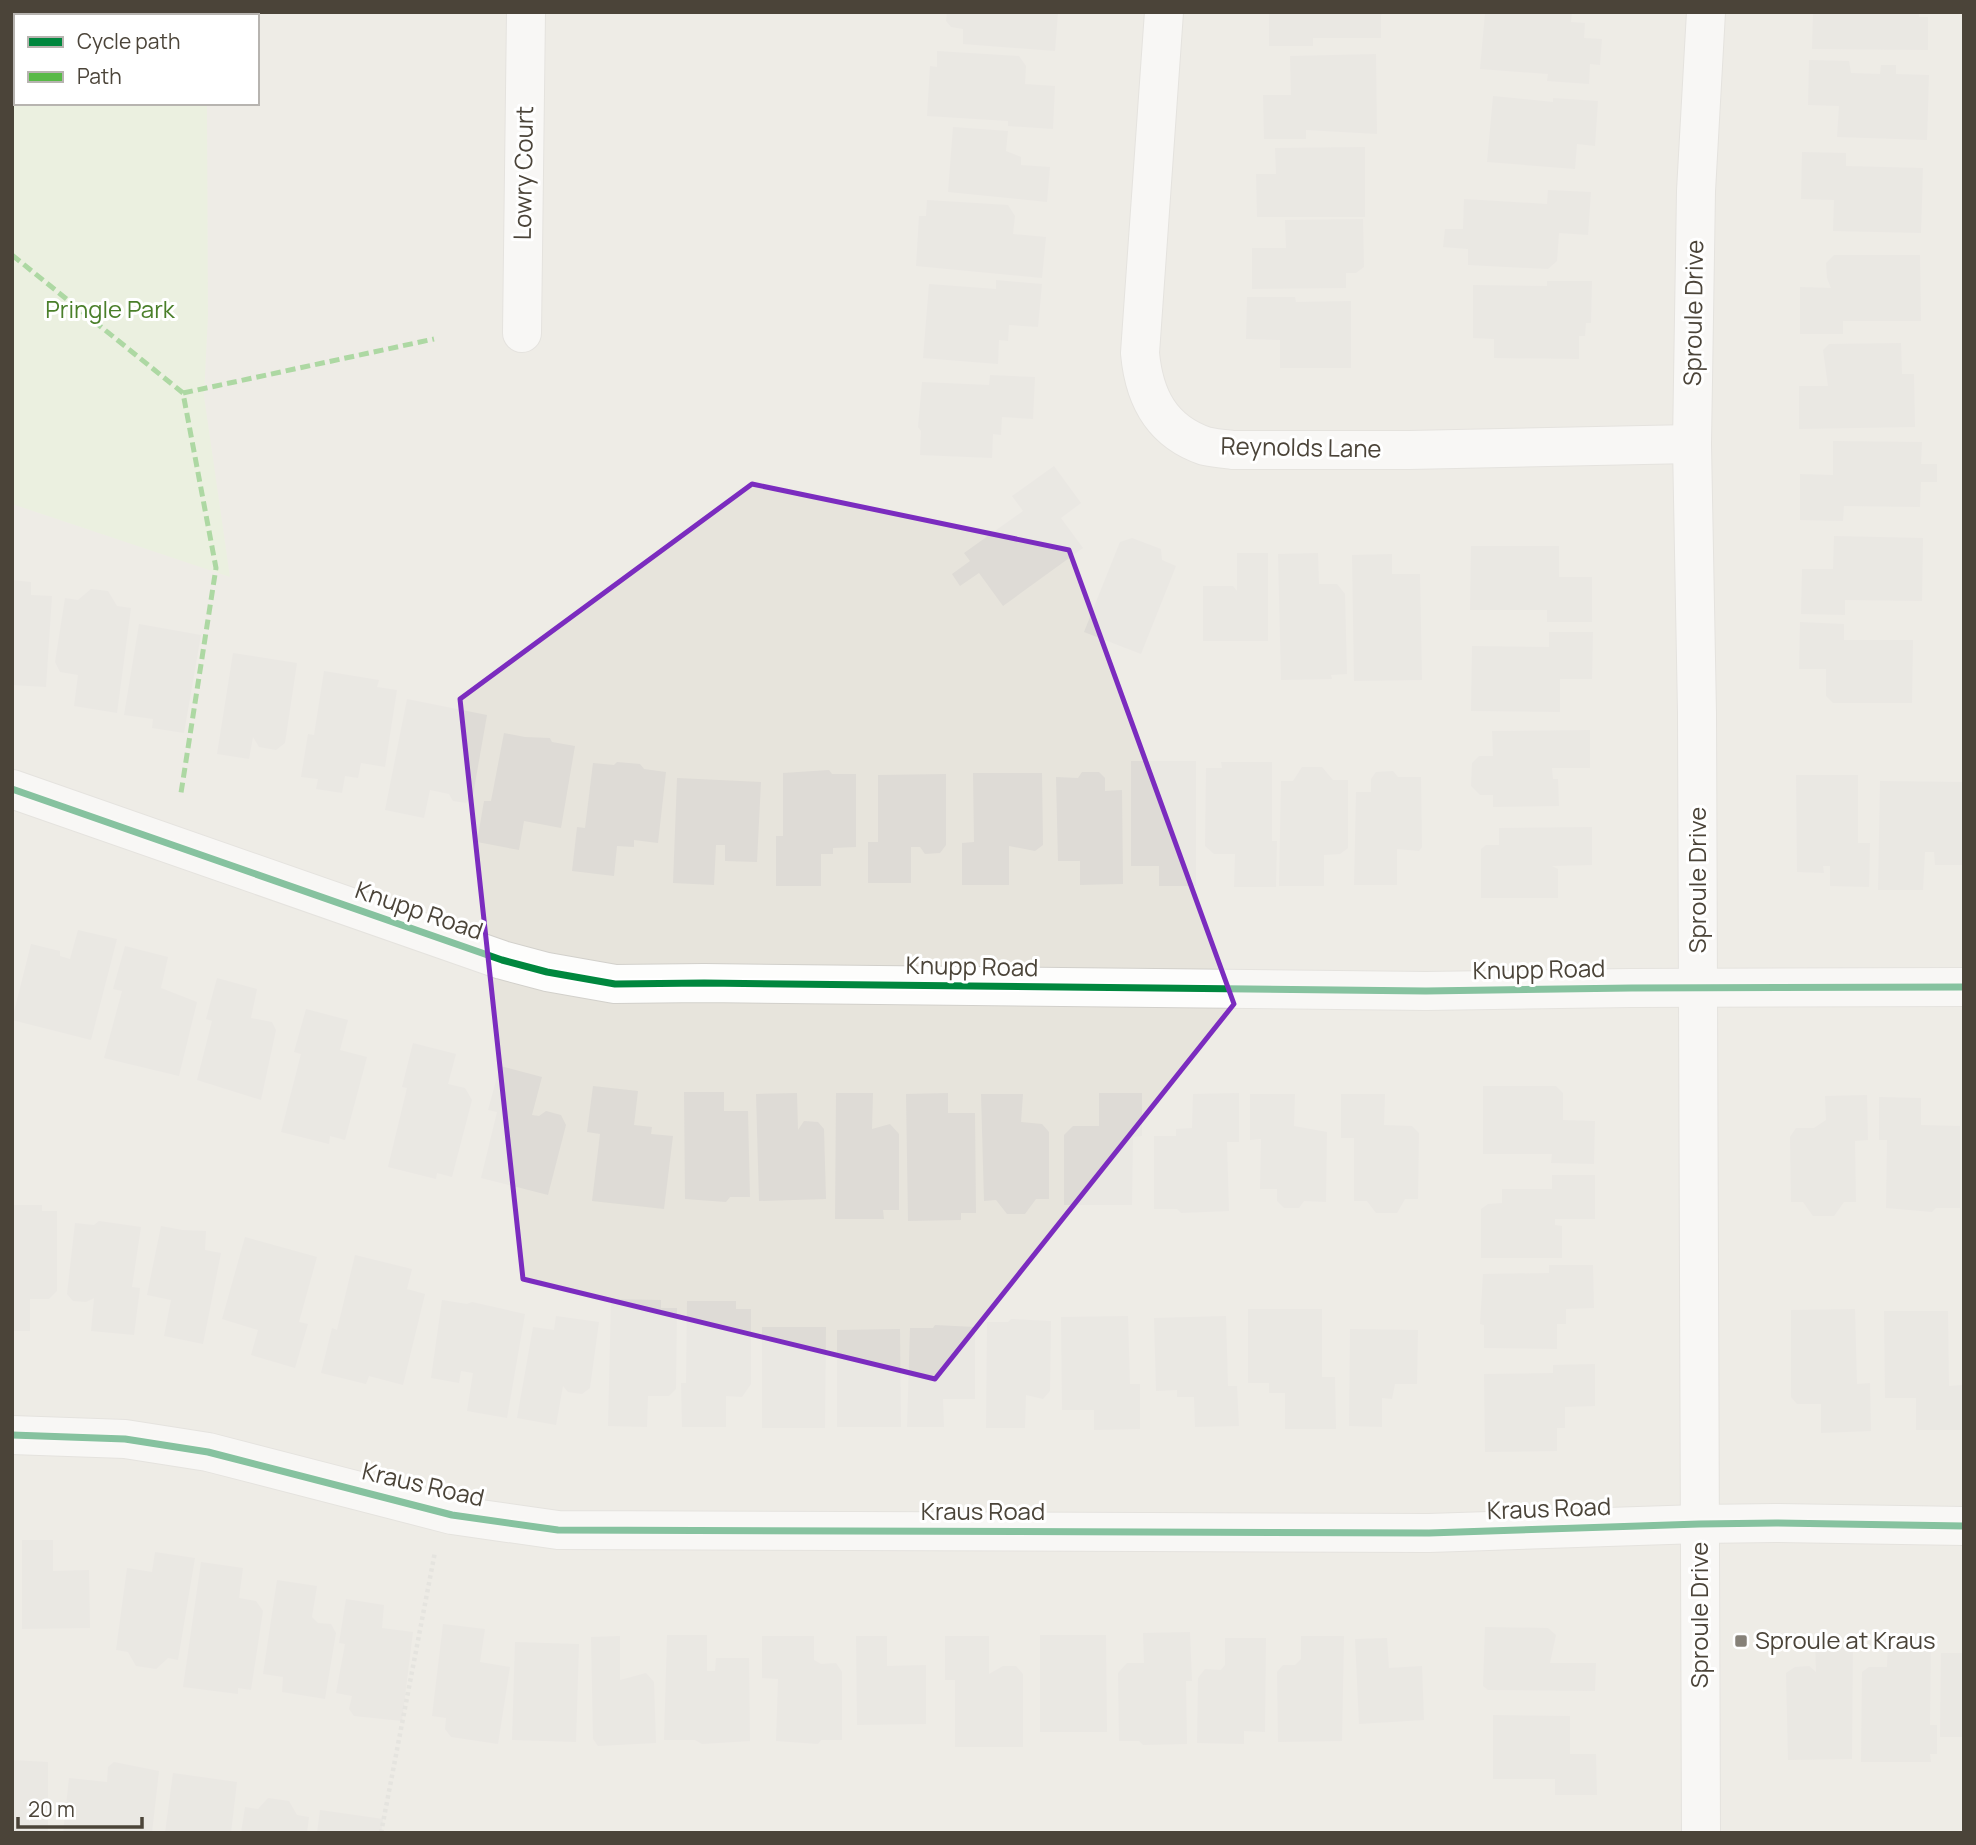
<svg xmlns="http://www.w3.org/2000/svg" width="1976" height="1845" viewBox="0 0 1976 1845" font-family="Manrope,sans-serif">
	<rect width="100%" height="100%" fill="#f4f2ee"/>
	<path fill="#e7e4dc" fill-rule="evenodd" d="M12,12H1964V1833H12ZM16,16H257V103H16Z"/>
	<polygon fill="#e1eecf" points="12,12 207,12 207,16 16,16 16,103 207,103 208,316 204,396 230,577 12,504"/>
	<g fill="#dedbd6">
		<polygon points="947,12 1058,13 1055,51 963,44 963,29 951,27 946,21"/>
		<polygon points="1269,12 1384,12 1381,15 1381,38 1313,38 1313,46 1269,46"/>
		<polygon points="1492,12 1572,12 1571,22 1585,23 1584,38 1602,39 1600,65 1590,64 1589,84 1547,81 1548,74 1480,69 1485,13 1492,14"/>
		<polygon points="1813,12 1919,12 1919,17 1928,17 1928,50 1812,49"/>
		<polygon points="937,51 1019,56 1026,66 1025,84 1055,86 1053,129 1008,126 1008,121 927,116 930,66 937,67"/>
		<polygon points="1376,54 1377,134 1306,130 1306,139 1264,139 1263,95 1291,95 1290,56"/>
		<polygon points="1809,60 1849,61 1851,73 1880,74 1881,65 1896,65 1896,74 1929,75 1927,140 1837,137 1839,106 1808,105"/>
		<polygon points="1493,96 1553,102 1553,98 1598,101 1595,146 1577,144 1575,169 1487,162"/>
		<polygon points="953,127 1008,131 1006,151 1021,157 1021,165 1050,167 1047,202 948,192"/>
		<polygon points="1365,147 1365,217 1257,217 1256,174 1276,174 1275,148"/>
		<polygon points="1802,152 1846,153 1846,166 1923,168 1921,233 1833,231 1834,200 1801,199"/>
		<polygon points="1548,190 1591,192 1588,235 1559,233 1557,261 1548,269 1468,265 1468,249 1443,247 1445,229 1463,229 1464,199 1547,204"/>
		<polygon points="927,200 1008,205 1015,216 1013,234 1046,237 1042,278 916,266 919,216 926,216"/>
		<polygon points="1363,219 1364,267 1356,273 1346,273 1346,288 1252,289 1252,248 1286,248 1285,220"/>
		<polygon points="1834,255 1920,255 1921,321 1843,321 1843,334 1800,334 1800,287 1831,288 1827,278 1826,263"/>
		<polygon points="996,280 1042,284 1038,327 1009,325 1008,341 999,340 998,364 923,358 929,284 996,289"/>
		<polygon points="1547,281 1592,281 1591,323 1586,323 1585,336 1579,336 1579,359 1494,358 1494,339 1473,338 1473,285 1547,286"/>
		<polygon points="1247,297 1295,297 1296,302 1351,301 1351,368 1280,368 1280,340 1246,339"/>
		<polygon points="1901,343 1902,374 1914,374 1915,427 1799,429 1799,386 1828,386 1823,350 1829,344"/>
		<polygon points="990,375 1035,377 1033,419 1002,417 1001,435 993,434 992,458 920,455 921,431 918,427 922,382 989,385"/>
		<polygon points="1833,441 1922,442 1921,464 1937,464 1937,482 1921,482 1920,507 1844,506 1843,521 1800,520 1800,474 1833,475"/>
		<polygon points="1054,466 1081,503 1061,518 1083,548 1003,606 979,573 960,586 952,574 970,561 964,553 1023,511 1012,496"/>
		<polygon points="1834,536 1923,538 1922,601 1845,600 1845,615 1801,614 1802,569 1833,569"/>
		<polygon points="1132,538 1161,549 1162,560 1176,566 1141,654 1084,632 1120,542"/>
		<polygon points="1471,546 1559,546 1559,577 1592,577 1592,622 1547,622 1547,610 1470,610"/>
		<polygon points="1237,553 1268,553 1268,641 1203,641 1203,586 1233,586 1237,591"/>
		<polygon points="1318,553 1319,584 1337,584 1345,594 1347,674 1331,675 1332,679 1281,680 1278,554"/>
		<polygon points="1392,554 1392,574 1420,574 1422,680 1354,681 1352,555"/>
		<polygon points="12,580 31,582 31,595 52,596 46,687 12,685"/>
		<polygon points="91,589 108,591 117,606 131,608 117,713 74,706 78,675 60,672 55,662 65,598 78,600"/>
		<polygon points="1800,622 1844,624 1844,640 1913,640 1912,703 1833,703 1826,696 1826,669 1799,669"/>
		<polygon points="139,624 201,635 184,733 152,728 153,719 124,715"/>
		<polygon points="1549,632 1593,632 1592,679 1560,679 1560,712 1471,711 1472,646 1549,647"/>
		<polygon points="233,653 297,663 285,743 276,750 259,747 253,737 249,759 217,754"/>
		<polygon points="324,671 379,680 377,687 397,690 385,767 361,763 358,778 345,776 342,793 316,789 318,779 301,777 308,734 314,735"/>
		<polygon points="407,699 487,715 473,795 466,803 453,801 449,794 430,790 424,818 385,810"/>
		<polygon points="1590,730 1590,768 1552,768 1553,779 1558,779 1559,806 1493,807 1493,795 1480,795 1471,786 1472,763 1479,756 1493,756 1492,731"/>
		<polygon points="504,733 525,737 550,738 552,742 575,746 561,828 524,821 519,850 477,842 484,801 491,801"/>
		<polygon points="1131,761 1196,761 1196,886 1159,886 1159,866 1131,866"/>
		<polygon points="617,762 640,764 644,769 666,772 658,843 634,840 634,847 617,846 614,876 572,871 577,827 585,828 593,763 614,765"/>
		<polygon points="1221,762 1272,762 1272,841 1277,841 1276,887 1234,887 1235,854 1214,854 1205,846 1206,768 1222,768"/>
		<polygon points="1302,767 1322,767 1333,780 1348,780 1348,848 1340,854 1324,855 1324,886 1279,886 1281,781 1293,781"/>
		<polygon points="829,770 832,774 856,774 856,847 833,848 833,854 821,854 821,886 776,886 776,836 783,836 783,773"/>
		<polygon points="1393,771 1398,777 1421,777 1422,847 1419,851 1397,849 1397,885 1354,885 1356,792 1371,792 1371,779 1376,772"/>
		<polygon points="1082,772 1099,772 1105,778 1105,791 1122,790 1123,884 1080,885 1080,861 1058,861 1056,777 1078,778"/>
		<polygon points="973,773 1042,773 1043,845 1035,851 1009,846 1009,885 962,885 962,843 974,842"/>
		<polygon points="946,774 946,845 940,853 925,854 920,847 911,847 911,883 868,883 868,842 878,842 878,775"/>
		<polygon points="1796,775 1858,775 1858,843 1870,843 1869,887 1830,886 1830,866 1823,866 1824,873 1797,872"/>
		<polygon points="677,778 761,782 757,862 725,861 725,845 716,845 714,885 673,883"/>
		<polygon points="1880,781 1963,782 1962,865 1935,865 1934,852 1925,852 1923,890 1878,890"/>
		<polygon points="1592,827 1592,865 1552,866 1558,869 1558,898 1481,898 1481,849 1486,845 1499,845 1499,828"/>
		<polygon points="78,930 117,939 91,1040 12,1020 31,944 60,951 60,956 70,959"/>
		<polygon points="125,946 168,957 161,988 197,1002 179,1076 104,1058 122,991 113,989"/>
		<polygon points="217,978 257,989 251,1018 272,1022 276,1030 261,1100 197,1080 212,1021 206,1019"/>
		<polygon points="306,1009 348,1020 340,1050 367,1057 345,1140 330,1136 329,1144 281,1132 301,1054 294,1052"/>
		<polygon points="413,1043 456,1054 448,1084 465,1088 472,1100 452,1177 437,1173 436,1179 388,1167 407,1088 402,1087"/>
		<polygon points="500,1066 542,1077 532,1115 539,1116 546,1111 561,1115 566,1125 548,1195 481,1178 497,1112 488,1110"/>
		<polygon points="593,1086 638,1091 634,1125 652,1127 651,1134 673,1136 664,1209 592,1201 600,1134 587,1132"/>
		<polygon points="1483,1086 1556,1086 1563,1093 1563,1120 1595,1121 1594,1164 1551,1163 1552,1154 1483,1154"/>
		<polygon points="684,1092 724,1092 724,1111 748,1111 750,1197 730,1197 726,1202 685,1199"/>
		<polygon points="797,1093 798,1130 804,1121 818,1122 824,1129 826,1199 759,1201 756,1094"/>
		<polygon points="836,1093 873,1093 872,1129 890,1124 899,1134 899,1210 883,1210 884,1219 835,1219"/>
		<polygon points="948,1093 948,1113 975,1113 976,1213 961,1213 961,1220 908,1221 906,1094"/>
		<polygon points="1099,1093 1142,1093 1142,1136 1133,1137 1132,1205 1064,1205 1064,1135 1073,1126 1099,1126"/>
		<polygon points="1239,1093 1239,1142 1227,1142 1229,1211 1181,1213 1177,1209 1154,1209 1154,1136 1176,1136 1176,1129 1192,1128 1193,1094"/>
		<polygon points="981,1094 1023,1094 1021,1122 1042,1124 1049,1132 1049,1199 1036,1199 1025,1214 1007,1214 996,1200 984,1201"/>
		<polygon points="1250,1094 1295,1094 1294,1126 1327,1132 1326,1202 1304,1201 1299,1208 1284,1208 1277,1201 1277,1189 1260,1189 1261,1139 1250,1140"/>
		<polygon points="1341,1094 1385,1094 1384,1125 1412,1126 1419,1133 1418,1199 1405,1199 1397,1213 1376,1213 1367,1201 1354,1201 1354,1138 1341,1138"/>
		<polygon points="1867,1095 1868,1140 1855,1141 1856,1202 1844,1202 1834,1216 1813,1216 1803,1202 1791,1202 1790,1137 1796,1128 1814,1128 1826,1120 1825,1096"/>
		<polygon points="1879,1097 1921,1098 1921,1125 1960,1126 1960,1208 1936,1208 1932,1212 1886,1208 1887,1140 1879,1140"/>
		<polygon points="1552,1175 1595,1175 1595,1219 1555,1219 1555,1225 1562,1226 1562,1258 1481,1258 1481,1209 1488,1204 1502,1203 1502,1189 1552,1189"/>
		<polygon points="12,1205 42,1205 42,1211 57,1211 57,1291 49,1299 30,1299 30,1331 12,1331"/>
		<polygon points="99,1221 141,1227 132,1287 140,1288 134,1335 91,1331 94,1298 86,1302 73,1301 67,1294 75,1223 94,1225"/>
		<polygon points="161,1226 182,1230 206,1231 205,1250 221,1253 203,1344 164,1336 171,1300 147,1295"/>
		<polygon points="245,1237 317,1257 299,1322 308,1324 295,1368 251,1355 258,1330 222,1319"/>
		<polygon points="355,1255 412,1269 407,1289 425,1294 403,1385 369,1376 366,1384 321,1373 332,1328 337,1330"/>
		<polygon points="1549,1265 1593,1265 1594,1308 1566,1309 1566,1324 1557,1324 1557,1349 1484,1348 1484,1325 1480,1324 1483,1274 1549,1273"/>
		<polygon points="611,1299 661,1300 661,1308 677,1308 676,1389 669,1396 648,1396 647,1427 608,1426"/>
		<polygon points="442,1300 467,1304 472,1302 525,1314 507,1418 467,1411 473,1373 461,1371 459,1383 431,1378"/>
		<polygon points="687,1301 736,1301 736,1309 751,1309 751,1384 742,1397 726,1396 726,1427 682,1427 681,1383 686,1383"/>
		<polygon points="1248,1309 1322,1309 1322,1377 1335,1377 1336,1429 1285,1429 1285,1393 1269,1393 1269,1383 1248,1383"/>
		<polygon points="1855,1309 1857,1384 1870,1383 1871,1431 1821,1433 1821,1404 1797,1404 1791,1397 1791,1310"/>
		<polygon points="1884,1311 1948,1311 1949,1386 1962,1385 1963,1430 1916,1430 1916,1398 1885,1398"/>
		<polygon points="556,1316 599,1322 590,1388 582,1394 568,1392 563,1386 556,1425 517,1418 533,1327 554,1330"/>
		<polygon points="1128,1316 1130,1384 1140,1384 1140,1429 1094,1430 1094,1410 1062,1410 1061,1317"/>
		<polygon points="1226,1316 1228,1386 1237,1386 1239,1426 1195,1427 1194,1397 1177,1397 1177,1390 1156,1391 1154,1318"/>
		<polygon points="1011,1319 1051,1321 1050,1391 1043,1399 1026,1395 1025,1428 986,1428 987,1322 1008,1322"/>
		<polygon points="935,1325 975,1327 975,1399 943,1399 944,1427 907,1427 910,1328 933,1328"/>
		<polygon points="762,1327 826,1327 825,1428 762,1428"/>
		<polygon points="900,1329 901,1427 837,1427 837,1330"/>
		<polygon points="1350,1329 1418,1330 1417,1384 1395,1384 1392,1399 1382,1398 1382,1427 1349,1426"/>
		<polygon points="1595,1364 1595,1406 1565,1407 1565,1428 1557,1428 1557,1451 1485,1452 1484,1374 1553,1373 1553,1365"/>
		<polygon points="22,1540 53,1540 53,1571 89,1570 90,1628 22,1629"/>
		<polygon points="155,1552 195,1558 178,1660 168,1658 156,1669 136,1666 128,1652 116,1650 127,1568 152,1572"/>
		<polygon points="201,1562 243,1568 239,1598 256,1601 263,1611 251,1690 238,1688 238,1694 183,1687"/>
		<polygon points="277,1580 317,1586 312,1617 318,1623 331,1624 336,1633 325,1699 282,1692 283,1677 263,1674"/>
		<polygon points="346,1599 384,1605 382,1628 413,1632 402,1721 354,1716 349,1709 352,1696 336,1693 345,1644 339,1643"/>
		<polygon points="443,1624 485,1629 480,1662 510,1667 498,1744 451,1737 445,1729 446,1718 432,1716"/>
		<polygon points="1485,1627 1548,1628 1556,1635 1550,1663 1596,1663 1595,1691 1488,1690 1483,1686"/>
		<polygon points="1190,1632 1192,1681 1186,1681 1187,1744 1143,1745 1139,1741 1119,1741 1118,1673 1127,1663 1144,1663 1143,1633"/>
		<polygon points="667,1635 707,1635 707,1671 715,1671 716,1658 749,1658 750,1741 702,1744 695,1740 664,1740"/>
		<polygon points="1040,1635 1106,1635 1107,1732 1040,1732"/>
		<polygon points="620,1636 620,1680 646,1673 654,1682 656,1743 598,1746 593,1739 591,1637"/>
		<polygon points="762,1636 814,1636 814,1660 821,1664 836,1663 842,1672 842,1740 821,1740 818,1744 776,1741 778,1679 762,1678"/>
		<polygon points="856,1636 887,1636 887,1666 926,1665 926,1724 857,1725"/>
		<polygon points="945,1636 989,1636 989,1674 1003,1666 1016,1666 1023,1674 1023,1747 955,1747 955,1680 945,1680"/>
		<polygon points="1301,1636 1344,1636 1342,1741 1278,1742 1277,1672 1283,1665 1295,1665 1301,1659"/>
		<polygon points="1888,1637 1931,1637 1930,1725 1937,1725 1937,1754 1930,1754 1931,1762 1861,1762 1862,1672 1869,1667 1887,1667"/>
		<polygon points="1225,1638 1266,1638 1265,1732 1244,1731 1244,1744 1197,1743 1198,1678 1205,1669 1221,1670 1225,1665"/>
		<polygon points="1387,1638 1389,1668 1422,1666 1424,1720 1359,1724 1355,1639"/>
		<polygon points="1815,1640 1853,1640 1852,1759 1788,1760 1786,1673 1795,1667 1809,1666 1816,1672"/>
		<polygon points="515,1642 579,1644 576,1742 512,1740"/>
		<polygon points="1941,1653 1964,1653 1964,1737 1940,1737"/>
		<polygon points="1493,1715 1570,1716 1570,1754 1596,1754 1597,1795 1555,1795 1555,1779 1493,1779"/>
		<polygon points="12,1760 48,1762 48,1833 12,1833"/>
		<polygon points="114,1762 159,1771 152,1833 63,1833 69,1778 107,1782 108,1767"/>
		<polygon points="173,1773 237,1782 231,1833 165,1833"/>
		<polygon points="268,1798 289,1801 297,1815 309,1817 307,1833 241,1833 245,1807 258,1809"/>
		<polygon points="320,1810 383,1819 381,1833 317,1833"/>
	</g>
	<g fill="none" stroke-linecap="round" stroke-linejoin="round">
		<defs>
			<g id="minor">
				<path d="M1164,12L1140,353C1144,397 1161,431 1205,446C1214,448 1224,449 1233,450H1409L1692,444"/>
				<polyline points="522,333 526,12"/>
				<polyline points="12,789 502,960 547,972 615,984 704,983 1426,991 1631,988 1964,987"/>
				<polyline points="12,1435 125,1439 208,1452 452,1515 558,1530 1429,1533 1699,1524 1776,1523 1964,1526"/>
				<polyline points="1701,1833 1697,713 1692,444 1696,191 1706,12"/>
			</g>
		</defs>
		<use href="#minor" stroke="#d2d0cb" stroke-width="40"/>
		<polyline stroke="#d3d2cc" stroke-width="4.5" stroke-dasharray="3.5 3.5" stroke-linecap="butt" points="381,1833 435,1552"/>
		<use href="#minor" stroke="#fdfdfc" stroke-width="38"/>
		<g stroke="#58b947" stroke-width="5" stroke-dasharray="10 5" stroke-linecap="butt">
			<polyline points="12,255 183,393 216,568 181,793"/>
			<polyline points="183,393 434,339"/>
		</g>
		<defs>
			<g id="cycleway">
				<polyline points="12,789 502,960 547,972 615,984 704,983 1426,991 1631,988 1964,987"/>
				<polyline points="12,1435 125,1439 208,1452 452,1515 558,1530 1429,1533 1699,1524 1776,1523 1964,1526"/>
			</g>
		</defs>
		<use href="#cycleway" stroke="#fff" stroke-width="11"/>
		<use href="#cycleway" stroke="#00873e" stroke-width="7"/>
	</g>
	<path d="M0 0H1976V1845H0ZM752,484L1069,550L1234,1004L935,1379L523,1279L460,699Z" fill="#f4f2ee" fill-opacity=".55" fill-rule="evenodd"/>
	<path fill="none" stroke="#7b2cbf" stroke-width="5" stroke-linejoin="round" d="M752,484L1069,550L1234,1004L935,1379L523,1279L460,699Z"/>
	<rect fill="#868178" stroke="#fff" stroke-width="2.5" x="1734" y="1634" width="14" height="14" rx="3.5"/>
	<g text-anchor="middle" stroke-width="6" stroke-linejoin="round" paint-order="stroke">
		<g font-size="24" fill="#4b4439" stroke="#fff">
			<text transform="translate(524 173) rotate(-89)" y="8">Lowry Court</text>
			<text transform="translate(1694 313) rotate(-89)" y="8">Sproule Drive</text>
			<text transform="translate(1301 448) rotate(1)" y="8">Reynolds Lane</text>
			<text transform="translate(1698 880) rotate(-90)" y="8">Sproule Drive</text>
			<text transform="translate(419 911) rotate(19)" y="8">Knupp Road</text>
			<text transform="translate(972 967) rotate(1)" y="8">Knupp Road</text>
			<text transform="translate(1539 970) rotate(-1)" y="8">Knupp Road</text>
			<text transform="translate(423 1485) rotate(13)" y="8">Kraus Road</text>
			<text transform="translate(1549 1509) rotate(-2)" y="8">Kraus Road</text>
			<text x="983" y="1520">Kraus Road</text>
			<text transform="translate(1700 1615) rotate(-90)" y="8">Sproule Drive</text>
		</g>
		<g font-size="24" fill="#4a7f2a" stroke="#fff">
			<text x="110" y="318">Pringle Park</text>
		</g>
		<g font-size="24" fill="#4b4439" stroke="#fff" text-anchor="start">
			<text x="1755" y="1649">Sproule at Kraus</text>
		</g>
	</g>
	<rect width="1976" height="1845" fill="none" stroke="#4b4439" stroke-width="28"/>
	<rect x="14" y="14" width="245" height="91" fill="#ffffff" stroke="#b7b4b0" stroke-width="2"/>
	<rect x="28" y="37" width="35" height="10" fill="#00873e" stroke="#b7b4b0" stroke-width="2"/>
	<text x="77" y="49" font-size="21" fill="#4b4439">Cycle path</text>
	<rect x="28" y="72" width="35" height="10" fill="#58b947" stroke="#b7b4b0" stroke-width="2"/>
	<text x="77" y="84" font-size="21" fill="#4b4439">Path</text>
	<path d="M18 1817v10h124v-10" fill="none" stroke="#4b4439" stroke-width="3.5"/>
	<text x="28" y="1817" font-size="21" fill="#4b4439" stroke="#ffffff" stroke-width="5" paint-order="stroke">20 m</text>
</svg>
